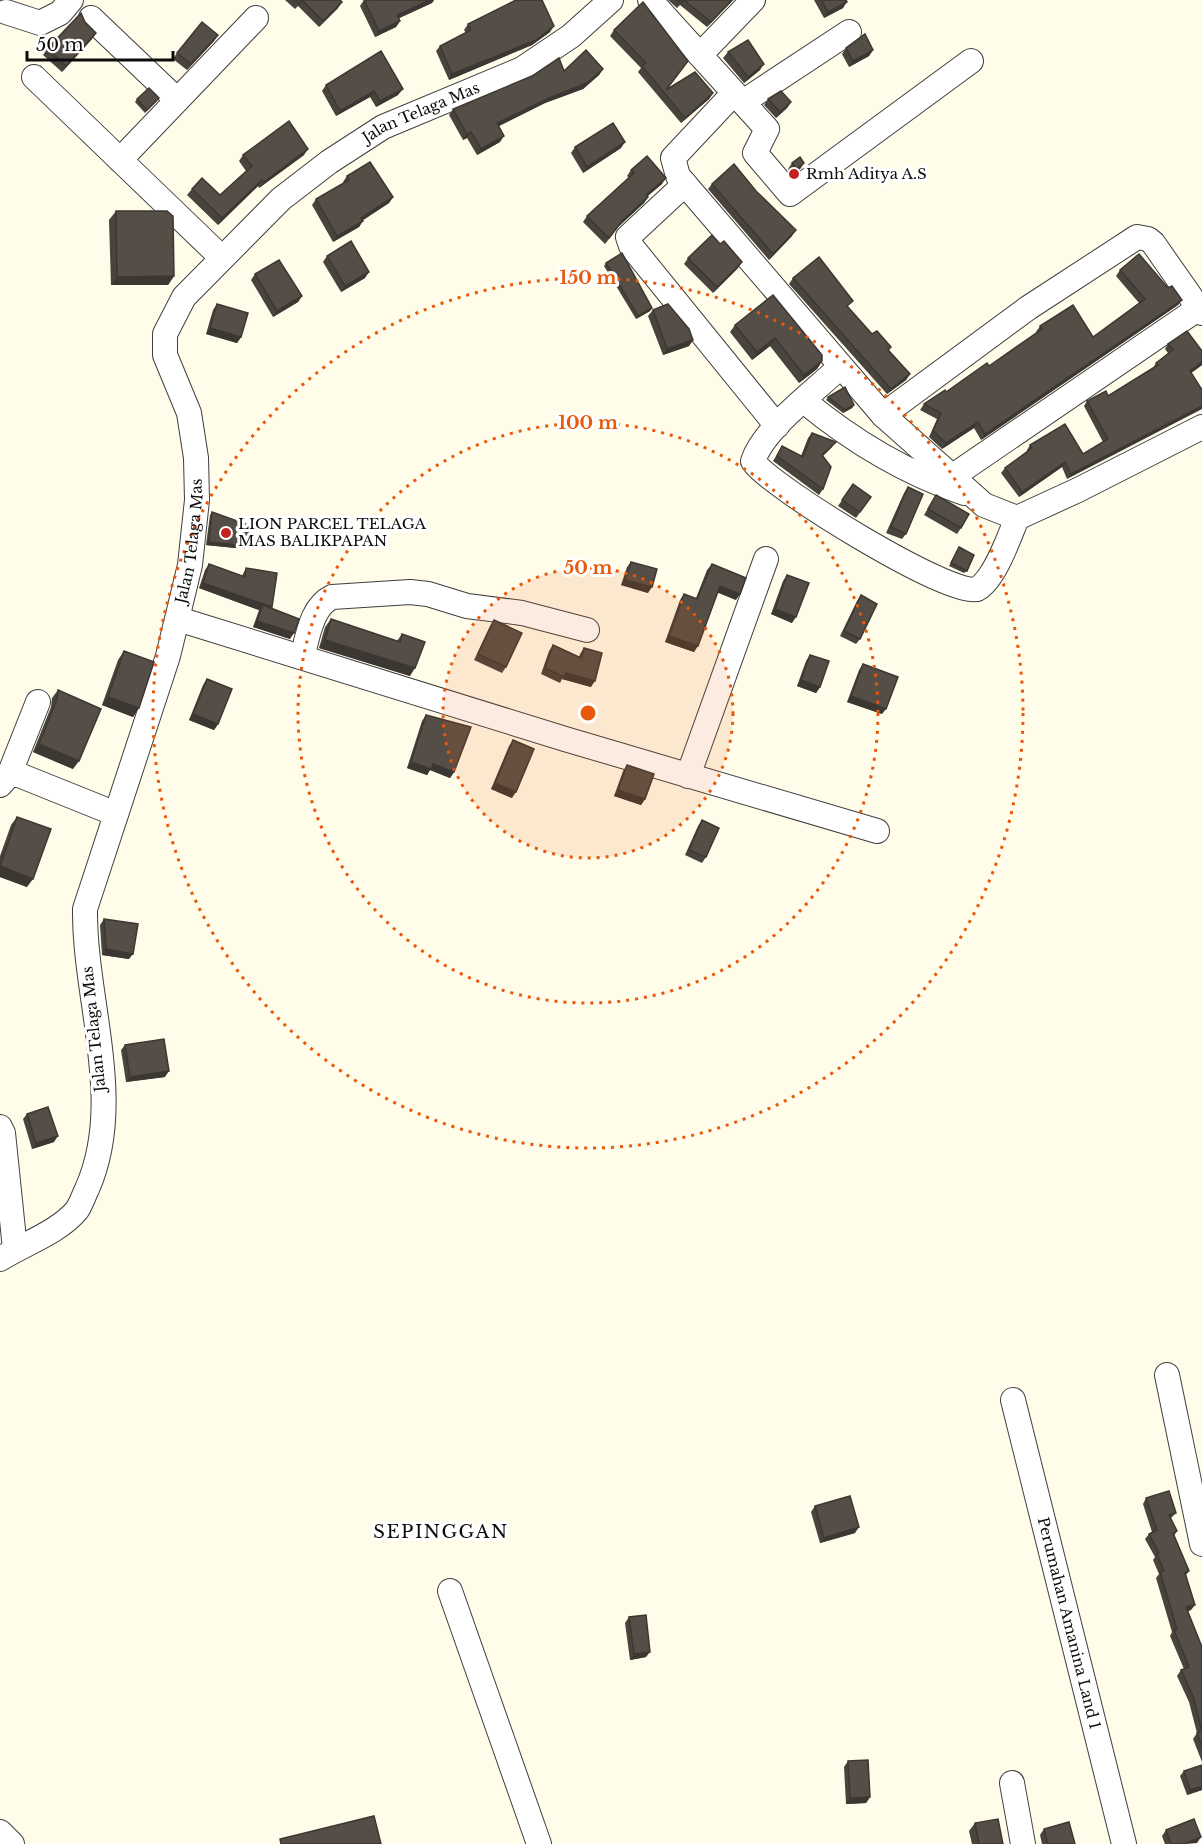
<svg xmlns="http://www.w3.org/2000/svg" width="1202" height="1844" viewBox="0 0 1202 1844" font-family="'Libre Baskerville',serif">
	<rect width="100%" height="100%" fill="#fffcea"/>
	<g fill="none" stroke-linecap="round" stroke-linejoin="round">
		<defs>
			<g id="minor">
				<polyline points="650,0 767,129 755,153 790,194 971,61"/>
				<polyline points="6,12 40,23 60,13 71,0"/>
				<polyline points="91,18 177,100"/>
				<polyline points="700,55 753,0"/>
				<polyline points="34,77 222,258"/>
				<polyline points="734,93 673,158 678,176 883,415 984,505 1017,518 1078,490 1202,427"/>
				<polyline points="743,102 849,32"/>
				<polyline points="120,160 256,18"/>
				<polyline points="685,184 628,237 631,246 777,426"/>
				<path d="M840,367C814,392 764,428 753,461C768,486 955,600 977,589C995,579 1009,537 1017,518"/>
				<path d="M804,401C851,440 906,473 964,493"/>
				<polyline points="883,415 1028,308 1137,237 1148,239 1153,243 1202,313"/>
				<polyline points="953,476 1199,308"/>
				<polyline points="178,619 565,739 877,831"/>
				<path d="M302,657C308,637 311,607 332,597L410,592L428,594L467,606L522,613L587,630"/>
				<polyline points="9,775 38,702"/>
				<polyline points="688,776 766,559"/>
				<polyline points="0,785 9,775 19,775 116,814"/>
				<polyline points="0,1127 3,1133 15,1249"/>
				<path id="s1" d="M0,1259C24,1244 59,1232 77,1210C81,1204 84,1195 87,1189C126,1102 84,1000 85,909L168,656L190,565L197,500L196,458L189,413L165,355V334L184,297L281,199L329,162L383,127L522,69L571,36L611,0"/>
				<polyline points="1167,1375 1202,1544"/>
				<path id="s2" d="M1013,1400L1124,1844"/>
				<polyline points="450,1591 539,1844"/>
				<polyline points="1012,1783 1023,1844"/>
				<polyline points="0,1832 12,1844"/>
			</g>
		</defs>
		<use href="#minor" stroke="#3f3f3f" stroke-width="26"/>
		<use href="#minor" stroke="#fff" stroke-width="24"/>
	</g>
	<g fill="#49433d">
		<polygon points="285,0 340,0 338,8 319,27 298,6 295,9"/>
		<polygon points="364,0 434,0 432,3 399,18 400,21 396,27 375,37 360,6"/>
		<polygon points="668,0 733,0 707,27 680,5 677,8"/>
		<polygon points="814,0 846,0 843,8 824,18"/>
		<polygon points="643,2 667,89 713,93 709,99 681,123 638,72 641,68 610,36 614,30"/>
		<polygon points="468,24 550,32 532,45 449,80 436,51 440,46 466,33 464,30"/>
		<polygon points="218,35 214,41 187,70 173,59 177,53"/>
		<polygon points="92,39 62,72 43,55 47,49"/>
		<polygon points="846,48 873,50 869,56 849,67 842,54"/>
		<polygon points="381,51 398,95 376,107 370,97 336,116 322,91 326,85"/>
		<polygon points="728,52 760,70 744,83 723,58"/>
		<polygon points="603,69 599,75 583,89 545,103 499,126 500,142 477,155 467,138 463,140 449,115 453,109 564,71"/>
		<polygon points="137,99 157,101 145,113 135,102"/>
		<polygon points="768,99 791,102 787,108 776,118 764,105"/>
		<polygon points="575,147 621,148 583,173 571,153"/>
		<polygon points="243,155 304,155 259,188 258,186 218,225 187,195 192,189 220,195 246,171 239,161"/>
		<polygon points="792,163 804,163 800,169 792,175 788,169"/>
		<polygon points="631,170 662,184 647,196 648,197 644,203 618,227 605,244 583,222 587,216 629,178 627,176"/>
		<polygon points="347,176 393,197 389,203 363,220 359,227 333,242 312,205 316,199 344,183 343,182"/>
		<polygon points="712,184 792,236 769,260 708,189"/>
		<polygon points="116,211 174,276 168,285 111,285 109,220"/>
		<polygon points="720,244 738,268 713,293 684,264 688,258"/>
		<polygon points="327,256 365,278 341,292 323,262"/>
		<polygon points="606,263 652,308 650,311 636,319 604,266"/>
		<polygon points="1120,270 1168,288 1182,300 1178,305 981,440 974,428 942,449 929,437 937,419 920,410 924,404 946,392 989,366 1037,333 1036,332 1040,326 1093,337 1139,303 1116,276"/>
		<polygon points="255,274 302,296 298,302 273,317 251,280"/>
		<polygon points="793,278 848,307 872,334 891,347 889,350 910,374 906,380 887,394 789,284"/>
		<polygon points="773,295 822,361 817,369 799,383 770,346 752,360 730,332 735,325"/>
		<polygon points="217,304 241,337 237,343 206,334 213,310"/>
		<polygon points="653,310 693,340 689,346 663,355 648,316"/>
		<polygon points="1168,344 1202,351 1202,365 1191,373 1067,479 1062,467 1019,497 1001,473 1005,468 1027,452 1027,450 1030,445 1083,454 1103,442 1084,406 1087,401 1108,396 1153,368 1156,363 1168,353 1165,349"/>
		<polygon points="828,397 854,405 852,408 843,413 826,400"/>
		<polygon points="812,433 832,447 823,456 823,489 819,495 773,461 782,446 801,456 808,438"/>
		<polygon points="853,484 871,497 856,518 838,506"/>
		<polygon points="908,487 906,534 902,539 886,533 904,493"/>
		<polygon points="936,495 961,528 957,534 924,515"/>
		<polygon points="212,512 247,546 245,549 206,545 210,515"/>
		<polygon points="959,547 967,571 964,573 949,566"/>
		<polygon points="631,562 648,593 621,585 627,567"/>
		<polygon points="209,564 242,576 246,568 272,607 271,609 290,639 253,627 259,610 199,588 205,570"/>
		<polygon points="712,564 736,600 718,592 694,652 665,642 680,600 684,594 696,598 707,570"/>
		<polygon points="787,575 792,623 771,614 783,581"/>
		<polygon points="861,595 860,639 856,644 840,636 857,601"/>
		<polygon points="331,619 397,641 402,634 410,676 319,648 325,627"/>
		<polygon points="494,620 506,667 502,673 474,660 490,626"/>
		<polygon points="553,645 579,657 580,654 584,648 591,687 562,679 560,683 541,674 549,651"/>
		<polygon points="124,651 139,708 133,717 102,705 118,660"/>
		<polygon points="810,655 820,687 816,693 797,686 806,661"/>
		<polygon points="863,664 882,714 847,702 859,670"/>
		<polygon points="207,679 218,724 214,730 189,720 203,685"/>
		<polygon points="58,690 73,769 33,752 51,707 52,698"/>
		<polygon points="426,715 454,772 450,778 430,770 427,775 407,768 422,721"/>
		<polygon points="513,740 512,798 491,789 509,746"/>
		<polygon points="627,765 645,799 641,805 614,796 623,771"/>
		<polygon points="17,817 27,887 0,877 0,856 11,825"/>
		<polygon points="702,820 706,857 702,863 685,855 698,826"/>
		<polygon points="104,919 129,959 102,955 100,925"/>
		<polygon points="125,1045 165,1077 126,1082 121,1050"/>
		<polygon points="27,1114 54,1142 32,1149 23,1119"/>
		<polygon points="1146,1498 1176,1513 1171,1518 1177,1531 1174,1536 1189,1571 1186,1575 1191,1610 1188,1611 1202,1647 1202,1762 1193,1739 1197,1733 1189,1702 1177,1676 1181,1670 1184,1669 1170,1636 1172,1632 1156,1578 1159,1574 1153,1560 1155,1557 1145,1539 1149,1534 1152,1532 1143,1504"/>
		<polygon points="815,1506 855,1533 820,1543 811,1512"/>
		<polygon points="629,1617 646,1657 630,1660 625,1623"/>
		<polygon points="848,1761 870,1797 866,1803 846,1804 844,1767"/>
		<polygon points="1184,1771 1202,1790 1187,1795 1180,1776"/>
		<polygon points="975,1823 1003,1844 972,1844 969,1831"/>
		<polygon points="1044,1829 1075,1844 1042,1844 1040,1835"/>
		<polygon points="1166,1830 1197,1843 1165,1844 1162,1836"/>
	</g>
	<g fill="#3c3732">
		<polygon points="430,0 434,0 432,3 393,21 397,15"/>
		<polygon points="732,0 733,0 707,27 711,22"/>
		<polygon points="342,2 338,8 319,27 323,21"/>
		<polygon points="847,2 843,8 824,18 828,12"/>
		<polygon points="400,21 396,27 375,37 379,31"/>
		<polygon points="554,26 550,32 532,45 449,80 452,74"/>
		<polygon points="96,33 92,39 62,72 66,66"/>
		<polygon points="218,35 214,41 187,70 191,64"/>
		<polygon points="873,50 869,56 849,67 853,61"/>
		<polygon points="764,64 760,70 744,83 748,77"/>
		<polygon points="603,69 599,75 583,89 545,103 493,129 497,123"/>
		<polygon points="403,89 398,95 376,107 380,101"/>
		<polygon points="374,91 370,97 336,116 340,111"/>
		<polygon points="713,93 709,99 681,123 685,118"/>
		<polygon points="791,102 787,108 776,118 780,112"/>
		<polygon points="471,132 467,138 463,140 467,134"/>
		<polygon points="504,136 500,142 477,155 481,149"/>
		<polygon points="625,142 621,148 583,173 587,167"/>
		<polygon points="308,149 304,155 259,188 264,182"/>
		<polygon points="804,163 800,169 792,175 796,169"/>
		<polygon points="666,178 662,184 642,201 646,195"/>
		<polygon points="262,180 258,186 218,225 222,218"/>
		<polygon points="393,197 389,203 357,224 361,218"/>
		<polygon points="648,197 644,203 618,227 605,244 622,221"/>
		<polygon points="363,221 359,227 333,242 337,236"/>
		<polygon points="796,230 792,236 769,260 773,254"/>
		<polygon points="742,262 738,268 713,293 717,287"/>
		<polygon points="369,272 365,278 341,292 345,286"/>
		<polygon points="174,276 168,285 111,285 117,277"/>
		<polygon points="302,296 298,302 273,317 277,311"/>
		<polygon points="1182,300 1178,305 981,440 985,434"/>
		<polygon points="652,308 650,311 636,319 638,316"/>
		<polygon points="210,328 241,337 237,343 206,334"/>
		<polygon points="775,338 770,346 752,360 757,352"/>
		<polygon points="693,340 689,346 663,355 667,349"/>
		<polygon points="822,361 817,369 799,383 804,375"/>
		<polygon points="1202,362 1202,365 1187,376 1190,371"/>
		<polygon points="910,374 906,380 887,394 891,389"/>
		<polygon points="854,405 852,408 843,413 845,410"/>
		<polygon points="1202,406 1202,409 1067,479 1071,474"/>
		<polygon points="978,422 974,428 942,449 946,443"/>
		<polygon points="836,442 832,447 818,460 822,455"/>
		<polygon points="1065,462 1062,467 1019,497 1022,492"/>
		<polygon points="209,542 247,546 245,549 206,545"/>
		<polygon points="625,580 652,587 648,593 621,585"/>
		<polygon points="203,583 272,607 268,613 263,605 259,610 199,588"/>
		<polygon points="720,586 740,594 736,600 716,592"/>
		<polygon points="775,609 796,617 792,623 771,614"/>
		<polygon points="257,621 294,633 290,639 253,627"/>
		<polygon points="669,636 698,646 694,652 665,642"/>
		<polygon points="325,640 415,668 410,676 319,648"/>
		<polygon points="566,673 595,681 591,687 562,679"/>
		<polygon points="801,680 820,687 816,693 797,686"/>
		<polygon points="851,696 886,709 882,714 847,702"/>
		<polygon points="108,697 139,708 133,717 102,705"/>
		<polygon points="193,714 218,724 214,730 189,720"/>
		<polygon points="39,744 79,761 73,769 33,752"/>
		<polygon points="411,762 433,764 454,772 450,778 430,770 427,775 407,768"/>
		<polygon points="495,783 516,792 512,798 491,789"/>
		<polygon points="618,790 645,799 641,805 614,796"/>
		<polygon points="0,866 33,879 27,887 0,877"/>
		<polygon points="106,949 133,954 129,959 102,955"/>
		<polygon points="169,1071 165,1077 126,1082 130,1077"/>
		<polygon points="58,1136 54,1142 32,1149 36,1143"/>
		<polygon points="859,1527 855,1533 820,1543 824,1538"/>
		<polygon points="1195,1605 1191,1610 1182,1613 1186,1607"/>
		<polygon points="650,1652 646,1657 630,1660 634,1654"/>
		<polygon points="1202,1786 1202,1790 1187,1795 1190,1790"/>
		<polygon points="870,1797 866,1803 846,1804 850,1798"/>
		<polygon points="1201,1837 1197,1843 1184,1844"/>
	</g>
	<g fill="#554e47" stroke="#3c3732" stroke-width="1.5">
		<polygon points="295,0 340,0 342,2 323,21 302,0 299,4"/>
		<polygon points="364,0 430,0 397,15 400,21 379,31"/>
		<polygon points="516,0 542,0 554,26 536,40 452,74 440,46 471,30 468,24"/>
		<polygon points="677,0 732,0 711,22 684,0 681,3"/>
		<polygon points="821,0 846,0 847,2 828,12"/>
		<polygon points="643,2 688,61 666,90 695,72 713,93 685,118 642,66 646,63 614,30"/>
		<polygon points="81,13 85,22 96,33 66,66 47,49"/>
		<polygon points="202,22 218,35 191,64 177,53"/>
		<polygon points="865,34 873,50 853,61 846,48"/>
		<polygon points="748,40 764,64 748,77 728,52"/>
		<polygon points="586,50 603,69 587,83 549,98 497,123 504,136 481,149 471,132 467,134 453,109 532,76 559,58 564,71"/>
		<polygon points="381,51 403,89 380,101 374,91 340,111 326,85"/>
		<polygon points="149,88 159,98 147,110 137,99"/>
		<polygon points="781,91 791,102 780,112 768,99"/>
		<polygon points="289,121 308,149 264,182 262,180 222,218 192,189 202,178 220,195 252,166 243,155"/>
		<polygon points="613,123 625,142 587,167 575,147"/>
		<polygon points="647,156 666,178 646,195 648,197 622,221 609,238 587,216 634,173 631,170"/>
		<polygon points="800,157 804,163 796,169 792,163"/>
		<polygon points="370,162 393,197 361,218 363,221 337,236 316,199 349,180 347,176"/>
		<polygon points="734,164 756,191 796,230 773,254 712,184"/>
		<polygon points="116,211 167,211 173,216 174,276 117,277"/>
		<polygon points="712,235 720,244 724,241 742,262 717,287 688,258"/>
		<polygon points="351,241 369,272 345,286 327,256"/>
		<polygon points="622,253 652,308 638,316 606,263"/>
		<polygon points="1139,254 1168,288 1172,286 1182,300 985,434 978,422 946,443 933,431 941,413 924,404 945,390 946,392 987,363 989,366 1042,329 1040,326 1073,305 1093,337 1145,299 1120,270"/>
		<polygon points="819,257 853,301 847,306 872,334 877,331 891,347 888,350 910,374 891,389 793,278"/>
		<polygon points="279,260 302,296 277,311 255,274"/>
		<polygon points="773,295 822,355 822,361 804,375 775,338 757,352 735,325"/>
		<polygon points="217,304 248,313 241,337 210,328"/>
		<polygon points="668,304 689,329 693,340 667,349 653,310"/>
		<polygon points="1187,331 1202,351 1202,362 1190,371 1202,390 1202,406 1071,474 1065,462 1022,492 1005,468 1032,448 1030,445 1065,424 1083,454 1108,439 1087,401 1106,391 1108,396 1158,365 1156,363 1173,350 1168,344"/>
		<polygon points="845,387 854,405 845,410 828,397"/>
		<polygon points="812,433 836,442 822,455 831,467 823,489 777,456 782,446 803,457"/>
		<polygon points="853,484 871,497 860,512 842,500"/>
		<polygon points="908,487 923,494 906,534 891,527"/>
		<polygon points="936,495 969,514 961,528 928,509"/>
		<polygon points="212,512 251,526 247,546 209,542"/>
		<polygon points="959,547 974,555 967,571 951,563"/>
		<polygon points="631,562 657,569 652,587 625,580"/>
		<polygon points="209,564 245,577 246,568 277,573 272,607 203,583"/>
		<polygon points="712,564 746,578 740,594 720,586 698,646 669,636 684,594 697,599"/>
		<polygon points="787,575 809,583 796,617 775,609"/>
		<polygon points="861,595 877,604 860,639 844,631"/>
		<polygon points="263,605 299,619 294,633 257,621"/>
		<polygon points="331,619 400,642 402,634 425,642 415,668 325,640"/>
		<polygon points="494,620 522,633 506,667 478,654"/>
		<polygon points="553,645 581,658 584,648 602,653 595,681 566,673 564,677 545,668"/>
		<polygon points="124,651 154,662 139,708 108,697"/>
		<polygon points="810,655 829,661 820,687 801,680"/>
		<polygon points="863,664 898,677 886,709 851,696"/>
		<polygon points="207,679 232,689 218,724 193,714"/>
		<polygon points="58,690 101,709 79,761 39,744 57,699"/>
		<polygon points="426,715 471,727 454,772 433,764 431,769 411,762"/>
		<polygon points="513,740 534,749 516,792 495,783"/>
		<polygon points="627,765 654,774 645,799 618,790"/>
		<polygon points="17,817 51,829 33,879 0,866"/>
		<polygon points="702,820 719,828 706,857 689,850"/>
		<polygon points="104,919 138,924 133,954 106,949"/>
		<polygon points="164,1039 169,1071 130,1077 125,1045"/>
		<polygon points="48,1107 58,1136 36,1143 27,1114"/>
		<polygon points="1169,1491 1176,1513 1169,1515 1177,1531 1173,1533 1189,1571 1185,1573 1195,1605 1186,1607 1202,1647 1202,1746 1197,1733 1202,1731 1193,1696 1181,1670 1189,1667 1174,1630 1177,1629 1160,1572 1164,1571 1157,1554 1159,1553 1149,1534 1157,1530 1146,1498"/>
		<polygon points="850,1496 859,1527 824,1538 815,1506"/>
		<polygon points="646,1615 650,1652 634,1654 629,1617"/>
		<polygon points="868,1760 870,1797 850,1798 848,1761"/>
		<polygon points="1202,1765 1202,1786 1190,1790 1184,1771"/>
		<polygon points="374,1816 381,1844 281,1844 280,1839"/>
		<polygon points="998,1819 1003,1844 979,1844 975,1823"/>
		<polygon points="1194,1819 1201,1837 1184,1844 1171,1844 1166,1830"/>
		<polygon points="1069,1822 1075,1844 1048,1844 1044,1829"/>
	</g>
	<circle cx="588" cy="713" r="145" fill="#e8590c" fill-opacity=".12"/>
	<g fill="none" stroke="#e8590c" stroke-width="3" stroke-dasharray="3 6">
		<circle cx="588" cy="713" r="145"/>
		<circle cx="588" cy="713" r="290"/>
		<circle cx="588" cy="713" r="435"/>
	</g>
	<g fill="#c3211d" stroke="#fff" stroke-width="2">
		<circle cx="794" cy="174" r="6"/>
		<circle cx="226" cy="533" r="6"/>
	</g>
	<g text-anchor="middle" stroke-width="6" stroke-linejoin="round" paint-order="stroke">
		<g font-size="15" fill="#0c0c0c" stroke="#fff">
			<text dy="5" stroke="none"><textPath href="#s1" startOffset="1340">Jalan Telaga Mas</textPath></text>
			<text dy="5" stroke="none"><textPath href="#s1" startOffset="782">Jalan Telaga Mas</textPath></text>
			<text transform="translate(94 1029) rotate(-96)" y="5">Jalan Telaga Mas</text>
			<text dy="5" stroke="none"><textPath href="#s2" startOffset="230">Perumahan Amanina Land 1</textPath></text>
		</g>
		<g font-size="15" fill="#0c0c0c" stroke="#fff" text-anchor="start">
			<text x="806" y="179">Rmh Aditya A.S</text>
			<text x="238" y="529">LION PARCEL TELAGA<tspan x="238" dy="17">MAS BALIKPAPAN</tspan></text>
		</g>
		<g font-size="18" letter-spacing="1.5" fill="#0c0c0c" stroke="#fff">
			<text x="441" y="1538">SEPINGGAN</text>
		</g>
	</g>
	<circle cx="588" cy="713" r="9" fill="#e8590c" stroke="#fff" stroke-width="3"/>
	<g font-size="18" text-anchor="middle" font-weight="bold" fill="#e8590c" stroke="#fff" stroke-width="6" stroke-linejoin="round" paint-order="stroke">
		<text x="588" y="284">150 m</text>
		<text x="588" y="429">100 m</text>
		<text x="588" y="574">50 m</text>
	</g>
	<path d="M27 51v9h146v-9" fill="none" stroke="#0c0c0c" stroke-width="3"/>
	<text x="36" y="51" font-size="18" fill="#0c0c0c" stroke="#ffffff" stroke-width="4.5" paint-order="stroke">50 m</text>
</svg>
